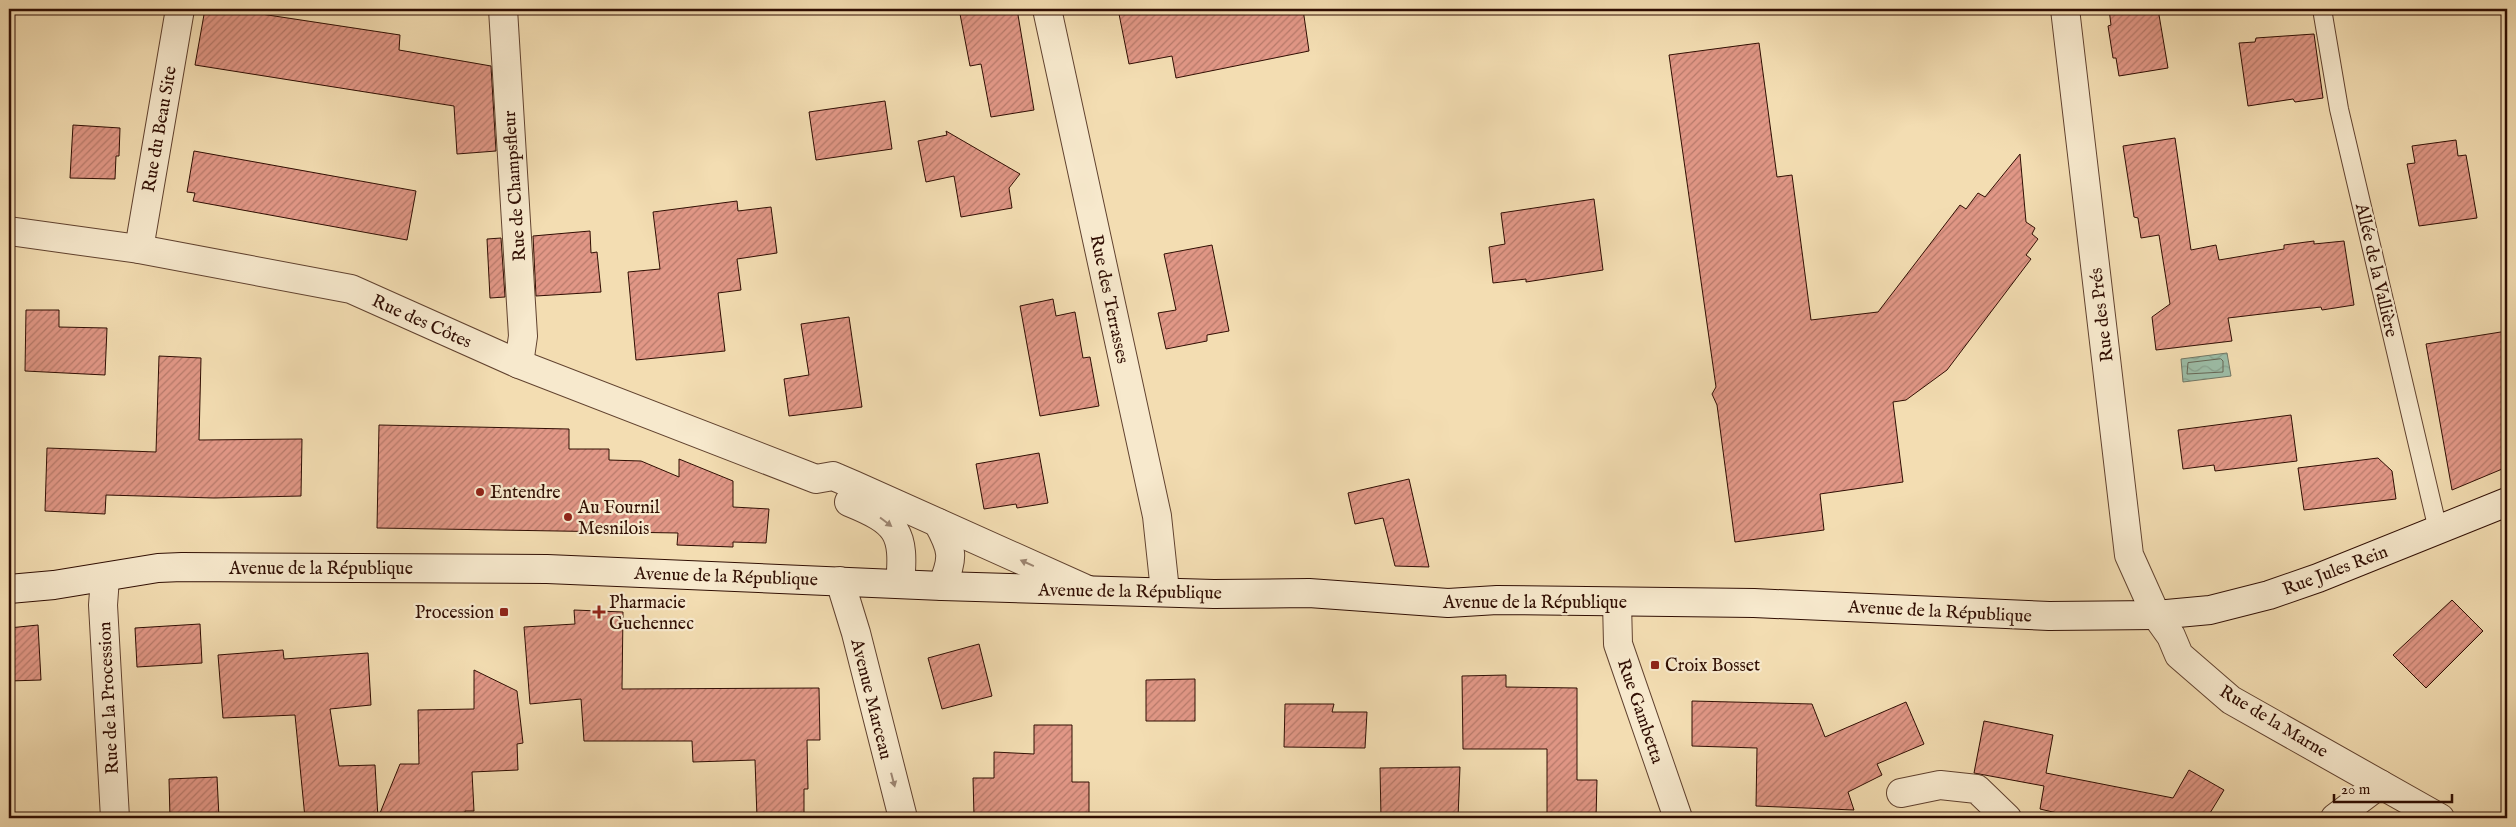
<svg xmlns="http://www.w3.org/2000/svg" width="2516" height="827" viewBox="0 0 2516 827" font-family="'IM FELL English',serif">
	<defs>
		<pattern id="water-waves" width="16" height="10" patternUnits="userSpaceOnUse" patternTransform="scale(1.25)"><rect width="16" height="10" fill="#9cbda7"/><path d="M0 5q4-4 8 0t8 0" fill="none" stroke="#87a18e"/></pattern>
		<pattern id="building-hatch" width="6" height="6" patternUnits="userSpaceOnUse" patternTransform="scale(1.25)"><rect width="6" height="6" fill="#e19786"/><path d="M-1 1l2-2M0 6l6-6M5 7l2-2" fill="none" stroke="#b77a6b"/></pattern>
	</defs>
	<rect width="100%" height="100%" fill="#f3ddb2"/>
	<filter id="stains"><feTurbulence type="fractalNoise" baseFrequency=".004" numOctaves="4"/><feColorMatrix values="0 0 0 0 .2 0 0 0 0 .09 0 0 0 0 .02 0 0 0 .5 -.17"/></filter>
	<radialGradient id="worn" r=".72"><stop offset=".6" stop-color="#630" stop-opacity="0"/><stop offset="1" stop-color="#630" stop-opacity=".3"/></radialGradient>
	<polygon fill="url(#water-waves)" stroke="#717765" points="2227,353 2231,376 2183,382 2181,359"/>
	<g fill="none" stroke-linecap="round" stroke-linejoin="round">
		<polygon stroke="#665" stroke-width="1" points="2221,359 2223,361 2223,372 2187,374 2188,363"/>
	</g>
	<g fill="url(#building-hatch)" stroke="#300e03">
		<polygon points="205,9 228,9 400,35 399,50 491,66 496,151 457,154 454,106 195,65"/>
		<polygon points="990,9 1017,9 1034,110 991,117 981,64 970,66 960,14"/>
		<polygon points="1118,9 1303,9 1309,51 1176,78 1172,56 1129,64"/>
		<polygon points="2109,9 2158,9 2168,68 2119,76 2116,58 2113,58 2108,26 2111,25"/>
		<polygon points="2314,34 2323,98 2295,102 2293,99 2248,106 2239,43 2255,42 2256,38"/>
		<polygon points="1759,43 1777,177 1792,175 1811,320 1878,312 1960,205 1966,209 1978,193 1985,197 2020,154 2026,222 2035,228 2032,234 2038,239 2026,255 2031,259 1947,370 1906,400 1893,402 1903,482 1820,494 1824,530 1735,542 1717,405 1712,394 1716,387 1669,55"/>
		<polygon points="885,101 892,149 816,160 809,112"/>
		<polygon points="73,125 120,128 119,156 116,156 115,179 70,178"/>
		<polygon points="946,131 1020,174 1009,188 1012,208 961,217 954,176 926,182 918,141 947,135"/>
		<polygon points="2175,138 2191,250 2216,245 2219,260 2284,249 2284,245 2314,241 2314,244 2344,241 2354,305 2322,310 2321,307 2228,318 2232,341 2156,350 2152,317 2170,304 2159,235 2141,238 2138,218 2134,217 2123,146"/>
		<polygon points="2456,140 2458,156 2466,155 2477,218 2419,226 2407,164 2415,163 2412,146"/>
		<polygon points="194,151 416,191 407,240 193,201 195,193 187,192"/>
		<polygon points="1594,199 1603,270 1526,282 1526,279 1493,283 1489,247 1505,244 1501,213"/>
		<polygon points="737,201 738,211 771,207 777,253 737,259 741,290 718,293 725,351 636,360 628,272 660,269 653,212"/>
		<polygon points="590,231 591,253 597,252 601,292 536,296 533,236"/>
		<polygon points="501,238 505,297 490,298 487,239"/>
		<polygon points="1212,245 1229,331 1207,335 1207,341 1166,349 1158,313 1176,310 1164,254"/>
		<polygon points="1053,299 1056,316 1075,312 1083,358 1090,357 1099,406 1040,416 1020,306"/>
		<polygon points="26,310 59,310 59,327 107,328 105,375 25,371"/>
		<polygon points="849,317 862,407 789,416 784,379 809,375 801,324"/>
		<polygon points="2507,331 2507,467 2452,490 2426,344"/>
		<polygon points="159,356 201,358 199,440 302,439 301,496 214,498 106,495 105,514 45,511 47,448 156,452"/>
		<polygon points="2291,415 2297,461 2215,471 2214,465 2183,469 2178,430"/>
		<polygon points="379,425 569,429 569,449 609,449 609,460 641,461 679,477 679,459 733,481 733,507 769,509 766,543 733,542 733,547 677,545 678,533 377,528"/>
		<polygon points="1039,453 1048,503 1017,508 1016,504 984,509 976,464"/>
		<polygon points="2378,458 2392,471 2396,499 2304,510 2298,468"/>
		<polygon points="1409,479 1429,567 1395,566 1383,518 1355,524 1348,493"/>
		<polygon points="2452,600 2483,631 2426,688 2393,655"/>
		<polygon points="574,610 623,612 622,689 819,688 820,740 807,740 808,789 804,789 804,818 757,818 755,760 693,762 692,741 584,741 581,699 530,704 524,627 575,624"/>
		<polygon points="200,624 202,663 137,667 135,628"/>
		<polygon points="38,625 41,680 9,681 9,628"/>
		<polygon points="979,644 992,696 942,709 928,658"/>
		<polygon points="283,650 284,659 368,653 371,705 330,709 339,766 375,765 378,818 400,764 419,764 418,710 474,709 474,670 517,691 523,743 517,744 518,770 472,772 474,811 465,811 465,818 305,818 295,715 223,718 218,655"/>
		<polygon points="1506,675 1506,687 1577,688 1577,780 1597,780 1596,818 1547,818 1547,749 1463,749 1462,676"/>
		<polygon points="1195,679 1195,721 1146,721 1146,680"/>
		<polygon points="1692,701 1812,704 1825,737 1906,702 1924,744 1877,764 1882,775 1848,792 1854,810 1756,806 1757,748 1692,746"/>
		<polygon points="1285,704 1334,704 1332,712 1367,712 1365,748 1284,747"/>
		<polygon points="1984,721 2053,735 2046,773 2173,798 2189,770 2224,790 2207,818 2057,818 2057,813 2040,809 2044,786 1974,773"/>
		<polygon points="1034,725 1072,725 1072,782 1089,782 1089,818 974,816 973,778 994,778 994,752 1034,754"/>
		<polygon points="1460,767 1458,818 1381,818 1380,768"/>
		<polygon points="217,777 219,818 170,818 169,779"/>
	</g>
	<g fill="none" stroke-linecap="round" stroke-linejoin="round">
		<defs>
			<polyline id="service" points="2322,9 2339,109 2438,530"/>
			<g id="minor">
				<polyline points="503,9 523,336 519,364"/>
				<polyline points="1047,9 1157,516 1165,591"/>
				<polyline points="2065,9 2129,555 2156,615 2171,636 2179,655 2231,700 2440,818"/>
				<polyline points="9,231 139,249 351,289 519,364 816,479 833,476 854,485 1088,590"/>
				<polyline points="139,249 180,9"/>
				<path d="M849,502C898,522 905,532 900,584"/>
				<path d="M938,523C953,550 954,558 942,586"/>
				<polyline points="105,578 103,605 115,818"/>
				<polyline points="840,581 856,633 903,818"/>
				<polyline points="1617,602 1618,644 1678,818"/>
				<polyline points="1901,793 1940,785 1977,789 2007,818"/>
				<polyline points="2335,818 2380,784"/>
			</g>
			<polyline id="secondary" points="9,589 54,585 158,568 182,567 547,569 942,586 1214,594 1309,593 1448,603 1497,600 1754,603 2049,616 2156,615 2210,610 2269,595 2318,578 2507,502"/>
		</defs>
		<use href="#service" stroke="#61422f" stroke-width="20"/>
		<use href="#minor" stroke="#61422f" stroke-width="30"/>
		<use href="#secondary" stroke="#300e03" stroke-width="30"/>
		<use href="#service" stroke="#f7e9cd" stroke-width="18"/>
		<use href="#minor" stroke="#f7e9cd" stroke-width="28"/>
		<use href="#secondary" stroke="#f7e9cd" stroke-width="28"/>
	</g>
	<defs><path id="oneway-solid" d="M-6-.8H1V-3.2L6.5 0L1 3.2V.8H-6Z" transform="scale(1.25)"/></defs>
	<g fill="#9d8672">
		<use href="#oneway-solid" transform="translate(886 522) rotate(37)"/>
		<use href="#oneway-solid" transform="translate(1027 563) rotate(-156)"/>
		<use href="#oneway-solid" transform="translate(893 780) rotate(75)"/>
	</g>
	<g fill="#8f2418" stroke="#f7e9cd" stroke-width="2">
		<circle cx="480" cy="492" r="5"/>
		<circle cx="568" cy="517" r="5"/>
		<rect x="499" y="607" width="10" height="10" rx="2.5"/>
		<path d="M596.5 604.5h5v5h5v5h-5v5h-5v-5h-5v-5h5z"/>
		<rect x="1650" y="660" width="10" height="10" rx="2.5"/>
	</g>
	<g text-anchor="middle" stroke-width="4.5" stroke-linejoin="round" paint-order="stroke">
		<g font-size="18" fill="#300e03" stroke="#f7e9cd">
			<text transform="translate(159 129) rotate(-80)" y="6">Rue du Beau Site</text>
			<text transform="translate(514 186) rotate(-94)" y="6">Rue de Champsfleur</text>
			<text transform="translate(2377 270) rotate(77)" y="6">Allée de la Vallière</text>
			<text transform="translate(1110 299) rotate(78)" y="6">Rue des Terrasses</text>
			<text transform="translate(2101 315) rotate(-97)" y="6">Rue des Prés</text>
			<text transform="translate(422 321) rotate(24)" y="6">Rue des Côtes</text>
			<text x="321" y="574">Avenue de la République</text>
			<text transform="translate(2335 570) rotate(-21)" y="6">Rue Jules Rein</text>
			<text transform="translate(726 576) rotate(2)" y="6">Avenue de la République</text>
			<text transform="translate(1130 591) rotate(1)" y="6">Avenue de la République</text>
			<text x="1535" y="608">Avenue de la République</text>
			<text transform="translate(1940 611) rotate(3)" y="6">Avenue de la République</text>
			<text transform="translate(108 698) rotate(-93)" y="6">Rue de la Procession</text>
			<text transform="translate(872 699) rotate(76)" y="6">Avenue Marceau</text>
			<text transform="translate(1641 711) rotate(71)" y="6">Rue Gambetta</text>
			<text transform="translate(2274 721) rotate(31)" y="6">Rue de la Marne</text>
		</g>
		<g font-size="18" fill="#300e03" stroke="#f7e9cd" text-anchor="start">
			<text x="490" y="498">Entendre</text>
			<text x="578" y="513">Au Fournil<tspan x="578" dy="21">Mesnilois</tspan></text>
			<text x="609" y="608">Pharmacie<tspan x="609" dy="21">Guehennec</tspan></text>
			<text x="494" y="618" text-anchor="end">Procession</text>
			<text x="1665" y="671">Croix Bosset</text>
		</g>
	</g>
	<rect width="2516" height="827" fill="none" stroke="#f3ddb2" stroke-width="30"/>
	<rect x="10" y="10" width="2496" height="807" fill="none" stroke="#300e03" stroke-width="2.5"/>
	<rect x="15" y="15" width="2486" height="797" fill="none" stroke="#300e03"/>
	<path d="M2334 794v8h118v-8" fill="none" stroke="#300e03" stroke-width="2.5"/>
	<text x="2341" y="794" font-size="15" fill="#300e03" stroke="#f7e9cd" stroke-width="4" paint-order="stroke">20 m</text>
	<rect width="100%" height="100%" filter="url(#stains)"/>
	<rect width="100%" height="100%" fill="url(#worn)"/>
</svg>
